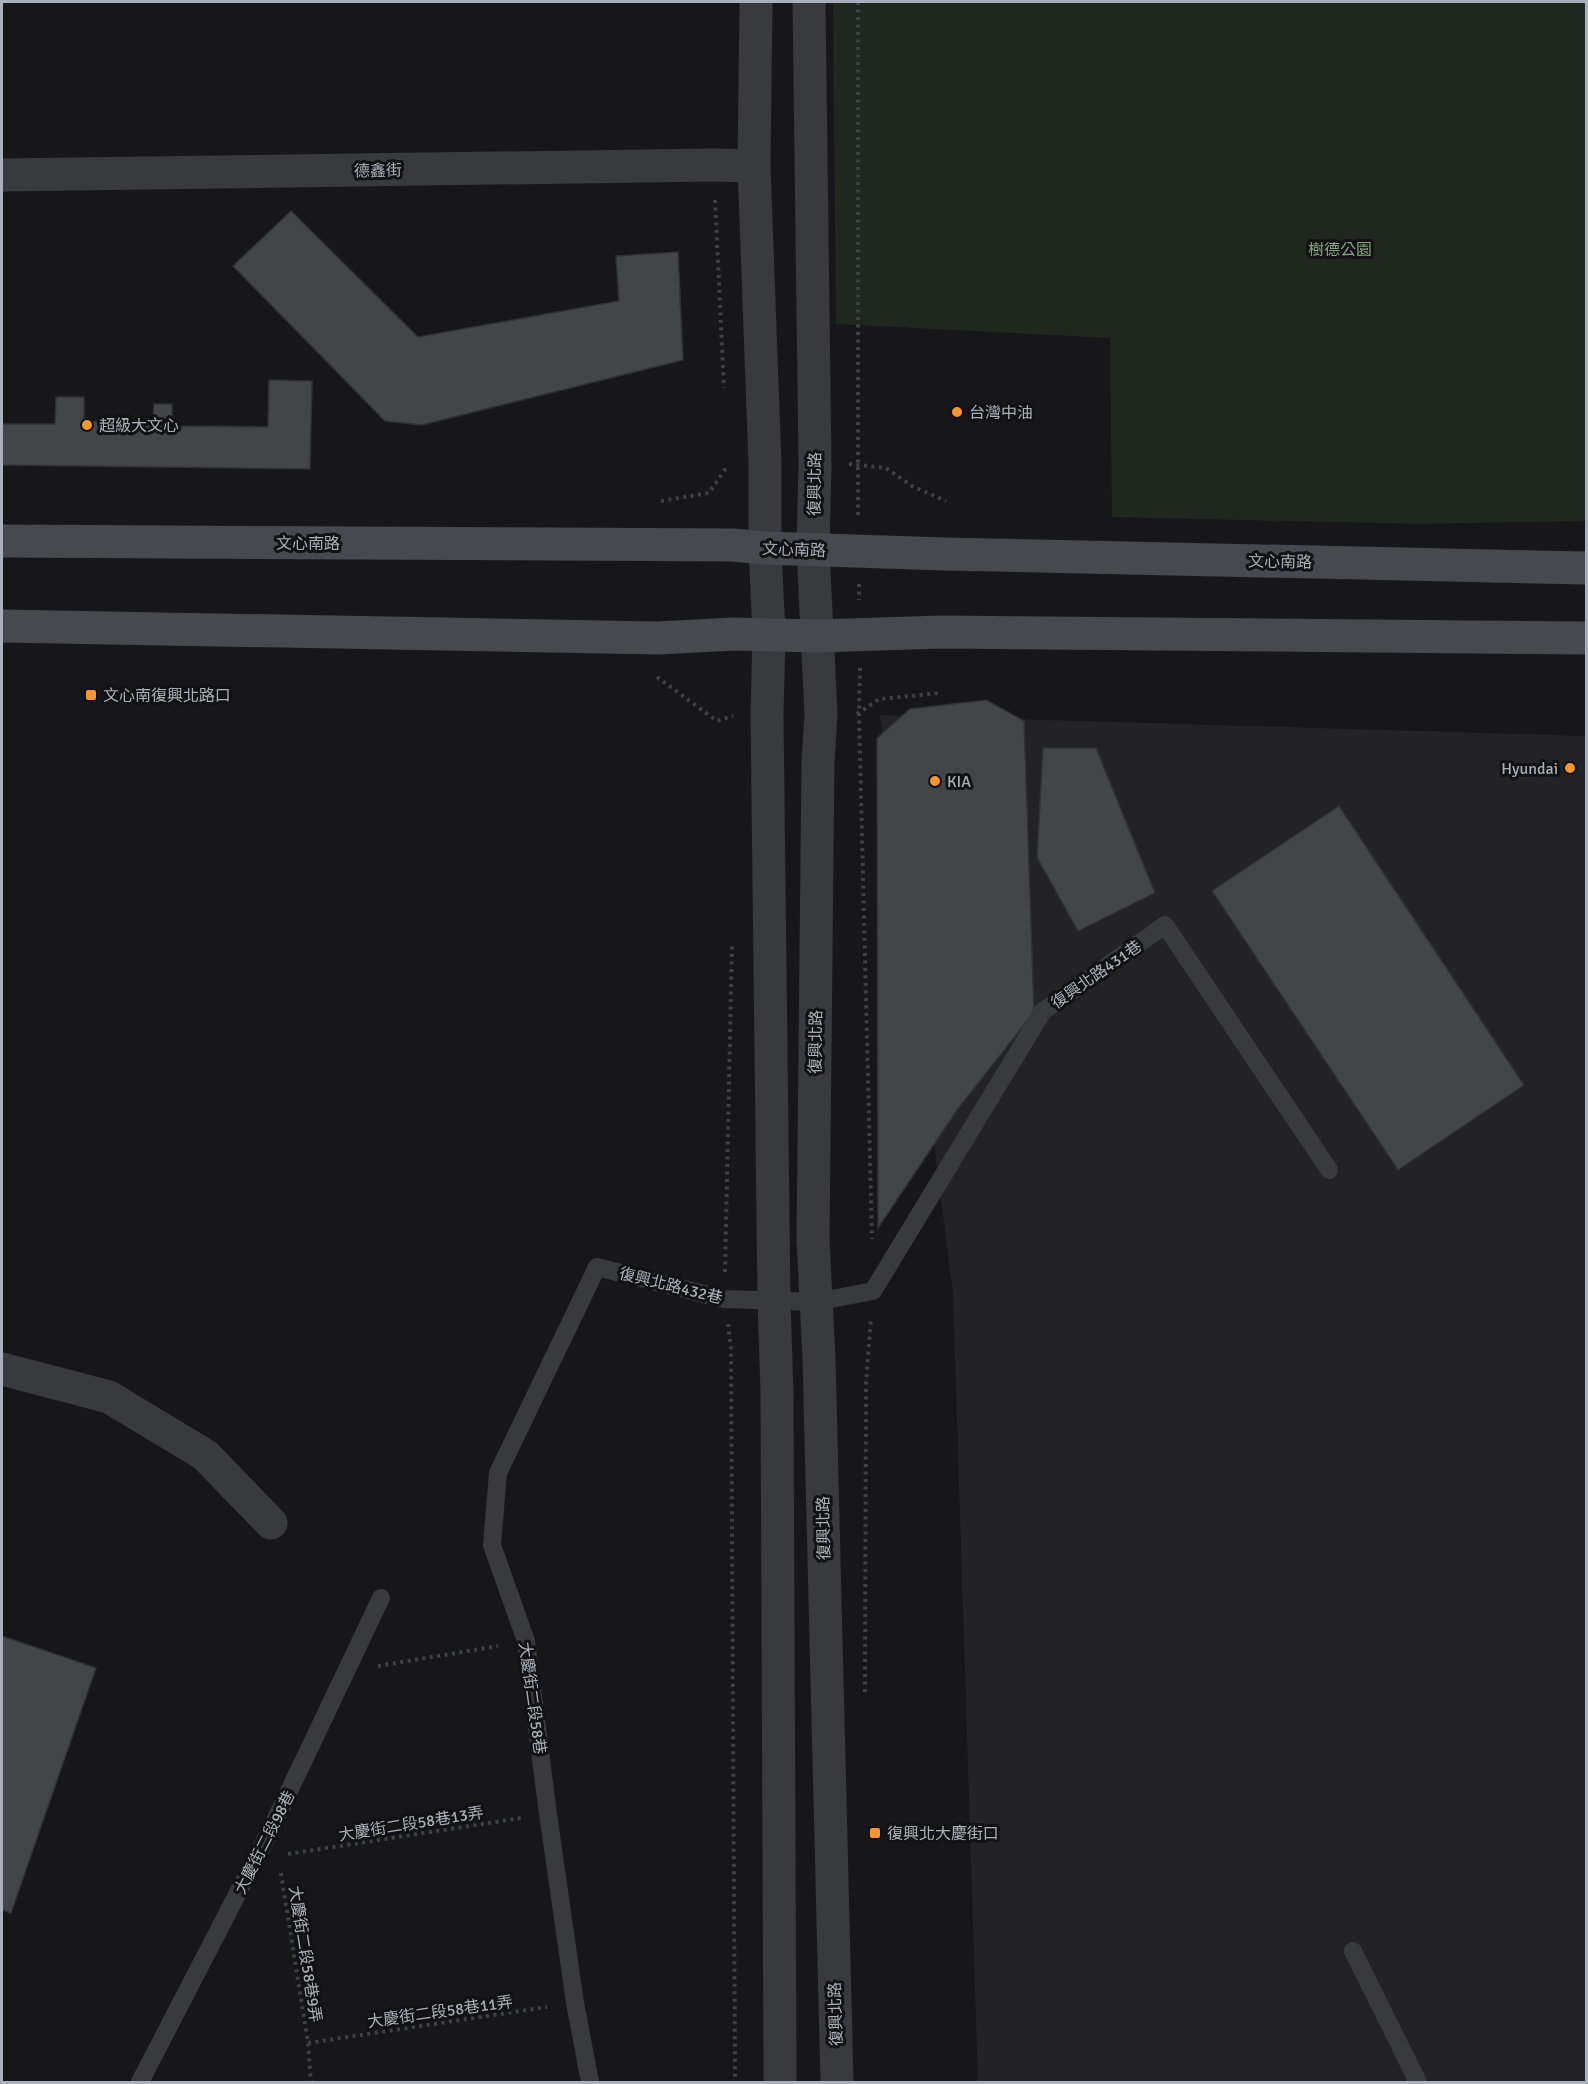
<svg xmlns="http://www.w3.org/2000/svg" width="1588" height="2084" font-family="Signika,'Noto Sans TC',sans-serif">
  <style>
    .built { fill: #232326 }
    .green { fill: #1f271f }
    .building { fill: #434649; stroke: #313235; stroke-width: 1.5 }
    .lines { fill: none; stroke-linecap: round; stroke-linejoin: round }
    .path { stroke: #3e4145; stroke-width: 4; stroke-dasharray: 3 4.5; stroke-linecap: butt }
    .service { stroke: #383a3e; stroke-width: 18 }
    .minor { stroke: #383a3e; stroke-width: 33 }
    .tertiary { stroke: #383a3e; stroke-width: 33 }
    .secondary { stroke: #46494e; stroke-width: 33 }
    .poi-dot { fill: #f69732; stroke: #121214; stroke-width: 2 }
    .labels { text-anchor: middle; stroke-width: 6; stroke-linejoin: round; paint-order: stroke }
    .street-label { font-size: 16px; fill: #a9b0b9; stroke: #121214 }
    .park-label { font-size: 16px; fill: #83a580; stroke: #121214 }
    .poi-label { font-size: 16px; fill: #a9b0b9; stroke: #121214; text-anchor: start }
  </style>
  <rect width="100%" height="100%" fill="#171719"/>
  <path class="built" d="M 880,715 L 1586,736 L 1586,2082 L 978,2082 L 953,1294 Z"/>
  <path class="green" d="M 833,2 L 1586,2 L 1586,521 L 1420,524 L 1112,517 L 1110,338 L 836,324 Z"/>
  <g class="building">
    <path d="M 291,211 L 418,337 L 619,301 L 616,256 L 678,252 L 683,360 L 422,425 L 385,421 L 233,266 Z"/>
    <path d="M 269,380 L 312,381 L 310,469 L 2,465 L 2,424 L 55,424 L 56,397 L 84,397 L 84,421 L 153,422 L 154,404 L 172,404 L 172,426 L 268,427 Z"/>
    <path d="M 986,700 L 1024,721 L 1034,1012 L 957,1110 L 878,1228 L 877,738 L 910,709 Z"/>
    <path d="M 1043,748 L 1096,748 L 1155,893 L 1078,931 L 1037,857 Z"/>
    <path d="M 1339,806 L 1524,1085 L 1398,1170 L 1212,891 Z"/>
    <path d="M 2,1636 L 96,1668 L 11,1913 L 2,1910 Z"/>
  </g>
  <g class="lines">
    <g class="path">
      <path d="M 858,2 L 858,516"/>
      <path d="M 715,200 L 724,388"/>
      <path d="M 849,464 L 886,468 L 912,486 L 946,501"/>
      <path d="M 661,501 L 709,493 L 728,465"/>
      <path d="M 859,584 L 859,600"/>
      <path d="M 860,668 L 859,714 L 872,1239"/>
      <path d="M 657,677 L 717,721 L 733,716"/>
      <path d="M 857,714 L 879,699 L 941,693"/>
      <path d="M 725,1272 L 732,944"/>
      <path d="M 728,1324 L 731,1348 L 735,2082"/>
      <path d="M 378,1666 L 498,1646"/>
      <path d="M 865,1692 L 866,1384 L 871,1318"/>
      <path d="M 288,1854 L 521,1818"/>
      <path d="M 281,1873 L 308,2043 L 311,2082"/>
      <path d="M 308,2043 L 547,2007"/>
    </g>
    <g class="service">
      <path d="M 1353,1951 L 1418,2082"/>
      <path d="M 140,2082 L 270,1831 L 381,1598"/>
      <path d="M 590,2082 L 575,2003 L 548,1814 L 526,1641 L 492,1545 L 498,1473 L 597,1267 L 724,1299 L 816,1302 L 873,1291 L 1043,1011 L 1165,925 L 1329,1170"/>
    </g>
    <g class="minor">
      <path d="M 2,175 L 713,165 L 754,166"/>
      <path d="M 2,1369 L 109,1397 L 205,1455 L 271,1523"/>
    </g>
    <g class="tertiary">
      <path d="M 756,2 L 754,166 L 765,464 L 765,548 L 769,635 L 767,715 L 774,1301 L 777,1392 L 780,2082"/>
      <path d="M 809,2 L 815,464 L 813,550 L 821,714 L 818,762 L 813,1240 L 819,1357 L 837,2082"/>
    </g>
    <g class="secondary">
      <path d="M 2,541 L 733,545 L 765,548 L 944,554 L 1586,568"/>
      <path d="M 2,626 L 658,638 L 734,634 L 818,636 L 942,632 L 1586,638"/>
    </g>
  </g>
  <g class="poi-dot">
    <circle cx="957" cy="412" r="6"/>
    <circle cx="87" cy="425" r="6"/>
    <rect x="85" y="689" width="12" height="12" rx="3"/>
    <circle cx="1570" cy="768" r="6"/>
    <circle cx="935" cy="781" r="6"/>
    <rect x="869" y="1827" width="12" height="12" rx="3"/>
  </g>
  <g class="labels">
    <g class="street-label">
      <text transform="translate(378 170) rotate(-1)" y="6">德鑫街</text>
      <text transform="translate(814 484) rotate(-89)" y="6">復興北路</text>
      <text x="308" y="549">文心南路</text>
      <text transform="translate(794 549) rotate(2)" y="6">文心南路</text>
      <text transform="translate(1280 561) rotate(1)" y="6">文心南路</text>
      <text transform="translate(1096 974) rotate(-35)" y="6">復興北路431巷</text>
      <text transform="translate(815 1042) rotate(-89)" y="6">復興北路</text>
      <text transform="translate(671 1285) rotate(14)" y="6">復興北路432巷</text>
      <text transform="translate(823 1528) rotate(-91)" y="6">復興北路</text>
      <text transform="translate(533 1698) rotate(82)" y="6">大慶街二段58巷</text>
      <text transform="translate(411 1823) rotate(-9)" y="6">大慶街二段58巷13弄</text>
      <text transform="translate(264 1842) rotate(-63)" y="6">大慶街二段98巷</text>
      <text transform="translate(306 1954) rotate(81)" y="6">大慶街二段58巷9弄</text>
      <text transform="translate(440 2011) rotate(-8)" y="6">大慶街二段58巷11弄</text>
      <text transform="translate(835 2014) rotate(-92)" y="6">復興北路</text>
    </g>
    <g class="park-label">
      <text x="1340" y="255">樹德公園</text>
    </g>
    <g class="poi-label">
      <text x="969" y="418">台灣中油</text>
      <text x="99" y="431">超級大文心</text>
      <text x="103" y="701">文心南復興北路口</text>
      <text x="1558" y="774" text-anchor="end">Hyundai</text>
      <text x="947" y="787">KIA</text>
      <text x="887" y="1839">復興北大慶街口</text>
    </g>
  </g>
  <rect width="1588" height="2084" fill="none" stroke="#a9b0b9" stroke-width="6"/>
</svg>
